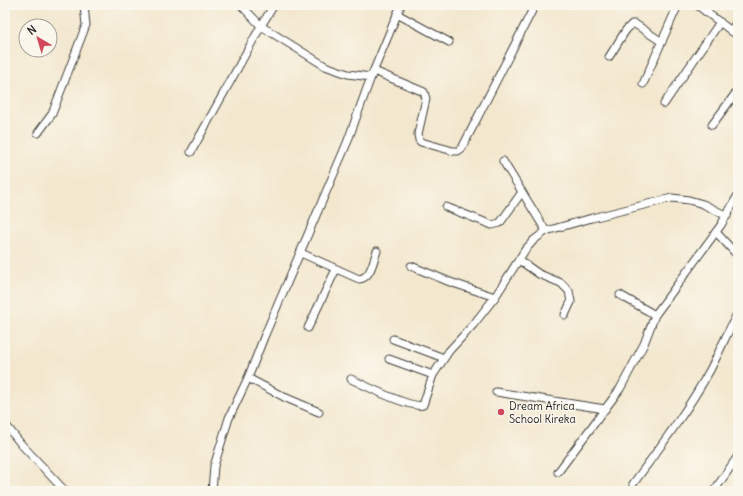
<svg xmlns="http://www.w3.org/2000/svg" width="743" height="496" font-family="Delius,sans-serif">
  <style>
    .lines { fill: none; stroke-linecap: round; stroke-linejoin: round }
    .minor-casing { stroke: #3c3a37; stroke-width: 9 }
    .minor { stroke: #fff; stroke-width: 7 }
    .poi-dot { fill: #d1495b; stroke: #fbf7ec; stroke-width: 1.5 }
    .labels { text-anchor: middle; stroke-width: 3; stroke-linejoin: round; paint-order: stroke }
    .poi-label { font-size: 11px; fill: #1c1c1c; stroke: #fbf7ec; text-anchor: start }
  </style>
  <rect width="100%" height="100%" fill="#fbf7ec"/>
  <filter id="ink" filterUnits="userSpaceOnUse"><feTurbulence type="fractalNoise" baseFrequency=".025" numOctaves="2"/><feDisplacementMap in="SourceGraphic" scale="8" xChannelSelector="R" yChannelSelector="G"/><feConvolveMatrix kernelMatrix="1 2 1 2 8 2 1 2 1" color-interpolation-filters="sRGB"/></filter>
  <filter id="wash" filterUnits="userSpaceOnUse"><feTurbulence type="fractalNoise" baseFrequency=".012" numOctaves="4" result="noise"/><feDisplacementMap in="SourceGraphic" scale="16" xChannelSelector="R" yChannelSelector="G"/><feGaussianBlur stdDeviation="0.9" result="paint"/><feColorMatrix in="noise" values="0 0 0 0 0 0 0 0 0 0 0 0 0 0 0 0 0 1.4 0 .05"/><feComposite in="paint" operator="in"/></filter>
  <g filter="url(#wash)">
    <rect width="100%" height="100%" fill="#f3e7ce"/>
  </g>
  <g filter="url(#ink)">
    <g class="lines">
      <defs>
        <g id="minor">
          <path d="M 241,5 L 261,26 L 325,66 L 348,74 L 371,77"/>
          <path d="M 697,5 L 738,36"/>
          <path d="M 706,12 L 711,5"/>
          <path d="M 397,14 L 449,42"/>
          <path d="M 731,31 L 738,20"/>
          <path d="M 609,57 L 626,30 L 632,24 L 635,24 L 662,42"/>
          <path d="M 374,71 L 424,92 L 426,99 L 418,134 L 419,140 L 421,142 L 453,151 L 458,151 L 462,148 L 535,5"/>
          <path d="M 643,84 L 678,5"/>
          <path d="M 664,104 L 720,22"/>
          <path d="M 712,125 L 738,90"/>
          <path d="M 38,133 L 52,114 L 86,25 L 84,5"/>
          <path d="M 191,152 L 261,26 L 274,5"/>
          <path d="M 503,161 L 546,231"/>
          <path d="M 446,207 L 492,225 L 500,223 L 522,192"/>
          <path d="M 716,232 L 738,256"/>
          <path d="M 301,253 L 359,279 C 371,278 373,261 377,251"/>
          <path d="M 519,260 L 539,274 L 561,283 L 569,291 L 571,302 L 565,315"/>
          <path d="M 411,266 L 450,282 L 495,297"/>
          <path d="M 620,295 L 655,315"/>
          <path d="M 308,328 L 336,269"/>
          <path d="M 393,339 L 444,358"/>
          <path d="M 389,359 L 433,375"/>
          <path d="M 248,378 L 284,397 L 319,412"/>
          <path d="M 351,379 C 364,385 411,409 423,405 L 433,375 L 449,351 L 473,325 L 495,297 L 525,250 L 534,240 L 546,231 L 592,218 L 672,198 L 689,200 L 703,204 L 727,216"/>
          <path d="M 496,392 L 605,409"/>
          <path d="M 5,424 L 21,444 L 65,491"/>
          <path d="M 558,472 L 620,389 L 644,344 L 655,315 L 721,225 L 738,195"/>
          <path d="M 633,484 C 660,447 688,410 710,370 C 720,351 728,331 738,312"/>
          <path d="M 212,491 L 214,466 L 229,418 L 248,378 L 264,337 L 347,143 L 371,77 L 401,5"/>
          <path d="M 714,491 L 738,456"/>
        </g>
      </defs>
      <use href="#minor" class="minor-casing"/>
      <use href="#minor" class="minor"/>
    </g>
  </g>
  <circle class="poi-dot" cx="501" cy="412" r="4"/>
  <g class="labels">
    <g class="poi-label">
      <text x="509" y="410">Dream Africa<tspan x="509" dy="13">School Kireka</tspan></text>
    </g>
  </g>
  <rect width="743" height="496" fill="none" stroke="#fbf7ec" stroke-width="20"/>
  <g transform="translate(38 38) rotate(322)"><circle r="19" fill="#fbf7ec" stroke="#a29f99"/>
  <path d="M0-3L7 15L0 10L-7 15Z" fill="#d1495b"/>
  <text y="-6" font-size="11" font-weight="bold" text-anchor="middle" fill="#1c1c1c">N</text>
  </g>
</svg>
